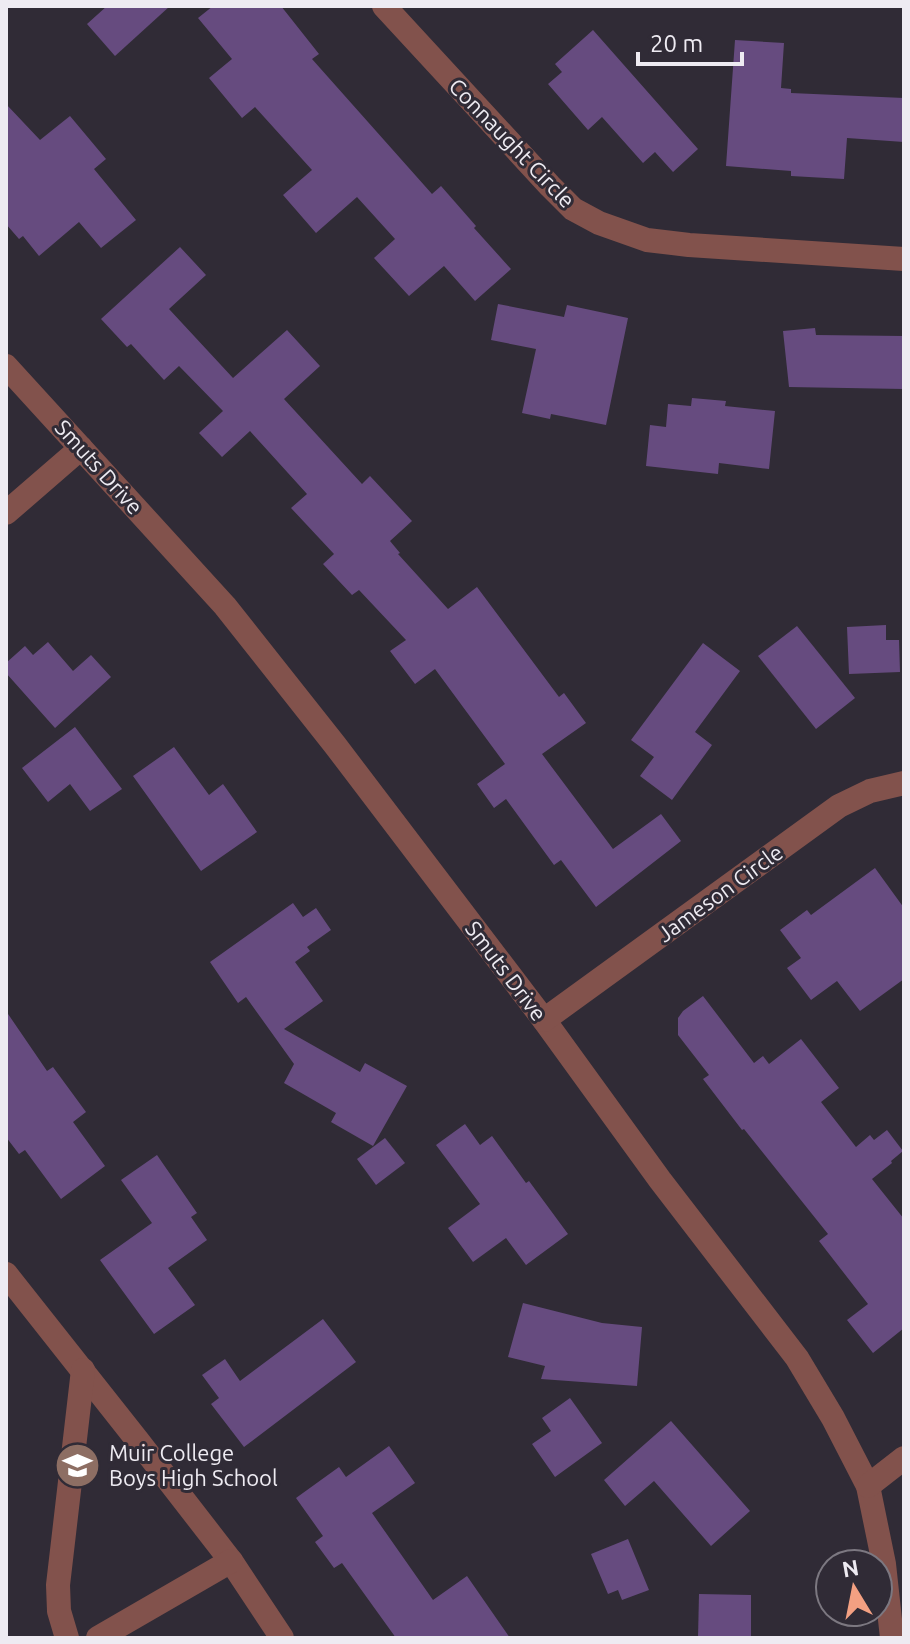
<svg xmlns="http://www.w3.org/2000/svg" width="910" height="1644" font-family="Ubuntu,sans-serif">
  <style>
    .building { fill: #664b7f }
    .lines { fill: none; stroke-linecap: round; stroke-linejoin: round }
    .street { stroke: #82524c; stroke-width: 24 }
    .labels { text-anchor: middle; stroke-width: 6; stroke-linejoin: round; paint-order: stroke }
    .street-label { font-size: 22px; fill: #eeebf2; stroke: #302b36 }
    .poi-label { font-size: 22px; fill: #eeebf2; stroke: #302b36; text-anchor: start }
  </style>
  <rect width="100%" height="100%" fill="#302b36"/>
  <g class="building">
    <path d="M 107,6 L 170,6 L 115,56 L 87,24 Z"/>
    <path d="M 213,6 L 281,6 L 319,54 L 312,59 L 432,194 L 441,186 L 476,226 L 474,228 L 511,269 L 475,301 L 444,266 L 409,296 L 374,258 L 395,239 L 357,197 L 316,233 L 283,195 L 312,170 L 255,107 L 242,118 L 209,78 L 232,59 L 198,18 Z"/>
    <path d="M 593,30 L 698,149 L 673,172 L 655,152 L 643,163 L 602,117 L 588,130 L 548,84 L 562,72 L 555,64 Z"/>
    <path d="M 735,40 L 784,43 L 781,88 L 791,89 L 791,93 L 904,98 L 904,142 L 847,138 L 844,179 L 791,176 L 791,171 L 726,166 Z"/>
    <path d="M 6,104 L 40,140 L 70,116 L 106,159 L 94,169 L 136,220 L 101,248 L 79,222 L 39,256 L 23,236 L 19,239 L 6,224 Z"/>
    <path d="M 180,247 L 206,275 L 169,309 L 233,378 L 287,330 L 320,366 L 284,399 L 362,484 L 370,476 L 412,521 L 390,541 L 400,553 L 398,554 L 448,609 L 477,587 L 559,697 L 564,693 L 586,723 L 542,754 L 613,849 L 661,814 L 681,841 L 596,907 L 561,860 L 554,865 L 506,799 L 494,808 L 477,784 L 505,764 L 435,669 L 415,684 L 390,651 L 406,640 L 359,590 L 352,595 L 323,564 L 334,554 L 291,508 L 307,494 L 250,431 L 222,457 L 199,433 L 223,411 L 179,366 L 164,380 L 131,344 L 127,347 L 101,319 Z"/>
    <path d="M 498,304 L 564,317 L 567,305 L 628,318 L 606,425 L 551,414 L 550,419 L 522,413 L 536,349 L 491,340 Z"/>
    <path d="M 815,328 L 816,335 L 904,336 L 904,389 L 789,387 L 783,331 Z"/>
    <path d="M 692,398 L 726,401 L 725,406 L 775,411 L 769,469 L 719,463 L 718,474 L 646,466 L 650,425 L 666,427 L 668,404 L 691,406 Z"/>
    <path d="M 886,625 L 886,640 L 899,640 L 900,672 L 849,674 L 847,627 Z"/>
    <path d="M 797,626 L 855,698 L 816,729 L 758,656 Z"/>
    <path d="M 48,642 L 73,671 L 91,655 L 111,677 L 55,728 L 6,673 L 6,663 L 25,646 L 33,655 Z"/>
    <path d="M 703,643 L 740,671 L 695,732 L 712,745 L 672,800 L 640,776 L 654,757 L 631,740 Z"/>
    <path d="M 75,727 L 122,789 L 90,811 L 70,784 L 48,802 L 22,768 Z"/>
    <path d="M 174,747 L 209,795 L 223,784 L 257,832 L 201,871 L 133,776 Z"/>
    <path d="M 875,868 L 904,908 L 904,979 L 860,1011 L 837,981 L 811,1000 L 787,968 L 801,958 L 780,930 L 807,910 L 811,915 Z"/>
    <path d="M 293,903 L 303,917 L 316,908 L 331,930 L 307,947 L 310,951 L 295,962 L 323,1001 L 284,1029 L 360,1072 L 365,1063 L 407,1086 L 373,1146 L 331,1122 L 336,1113 L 284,1083 L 294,1064 L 246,997 L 238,1003 L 210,962 Z"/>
    <path d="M 703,996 L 754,1063 L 763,1056 L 769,1064 L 801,1039 L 839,1088 L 821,1102 L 856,1147 L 870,1135 L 874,1140 L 887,1130 L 903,1151 L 891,1161 L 892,1163 L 872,1179 L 904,1219 L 904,1328 L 873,1353 L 847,1320 L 868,1304 L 819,1241 L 828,1234 L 744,1129 L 742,1130 L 703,1079 L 709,1075 L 678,1035 L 678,1018 L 683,1011 Z"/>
    <path d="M 6,1011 L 47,1071 L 53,1067 L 86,1112 L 73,1122 L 105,1166 L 61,1199 L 25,1150 L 19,1154 L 6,1137 Z"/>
    <path d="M 465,1124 L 480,1145 L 492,1136 L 526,1183 L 529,1181 L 568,1234 L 526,1265 L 506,1238 L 473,1262 L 448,1228 L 480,1204 L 436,1145 Z"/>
    <path d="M 385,1138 L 405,1163 L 376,1185 L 357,1159 Z"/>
    <path d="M 157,1155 L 197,1213 L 191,1217 L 207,1240 L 168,1268 L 195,1305 L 154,1334 L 100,1260 L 152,1223 L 121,1180 Z"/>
    <path d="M 523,1303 L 602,1323 L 642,1327 L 637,1386 L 541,1379 L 545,1366 L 508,1357 Z"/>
    <path d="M 323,1319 L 356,1362 L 244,1447 L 211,1404 L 219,1398 L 202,1375 L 225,1359 L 240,1381 Z"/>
    <path d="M 570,1398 L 602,1443 L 555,1477 L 532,1444 L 551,1431 L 542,1418 Z"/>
    <path d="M 671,1421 L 750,1511 L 711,1546 L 654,1481 L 625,1506 L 604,1480 Z"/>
    <path d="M 389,1446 L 415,1483 L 372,1513 L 433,1600 L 467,1576 L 510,1638 L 396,1638 L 342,1563 L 334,1568 L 315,1542 L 323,1536 L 296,1498 L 339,1467 L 346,1477 Z"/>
    <path d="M 628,1539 L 649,1590 L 622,1600 L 618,1590 L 608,1594 L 591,1554 Z"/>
    <path d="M 699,1594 L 751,1595 L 751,1638 L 698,1638 Z"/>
  </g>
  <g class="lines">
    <g class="street">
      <path d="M 384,6 L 550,186 L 573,209 L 599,223 L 647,240 L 689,245 L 904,259"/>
      <path d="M 6,366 L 225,606 L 335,745 L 544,1020 L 660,1180 L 797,1358 L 833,1418 L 868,1486 L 884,1564 L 892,1638"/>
      <path d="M 6,513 L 81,448"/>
      <path d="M 544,1020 L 839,806 L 870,791 L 904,783"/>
      <path d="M 6,1274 L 138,1441 L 231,1561 L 282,1638"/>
      <path d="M 868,1486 L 904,1458"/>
      <path d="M 67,1638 L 59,1611 L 58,1585 L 83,1370"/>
      <path d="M 98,1638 L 231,1561"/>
    </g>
  </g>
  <defs>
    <symbol id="school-disc" viewBox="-11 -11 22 22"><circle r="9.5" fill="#8d6e63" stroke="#302b36"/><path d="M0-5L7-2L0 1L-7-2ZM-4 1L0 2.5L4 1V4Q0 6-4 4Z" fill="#fff"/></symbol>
  </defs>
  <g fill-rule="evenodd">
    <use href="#school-disc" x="52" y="1440" width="51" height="51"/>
  </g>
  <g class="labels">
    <g class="street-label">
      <text transform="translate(512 143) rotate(46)" y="8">Connaught Circle</text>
      <text transform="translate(99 467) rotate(48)" y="8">Smuts Drive</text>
      <text transform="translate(720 893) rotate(-36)" y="8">Jameson Circle</text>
      <text transform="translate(506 971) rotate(53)" y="8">Smuts Drive</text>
    </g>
    <g class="poi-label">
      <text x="109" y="1461">Muir College<tspan x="109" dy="25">Boys High School</tspan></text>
    </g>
  </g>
  <rect width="910" height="1644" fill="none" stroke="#eeebf2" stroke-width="16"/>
  <g transform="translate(854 1588) rotate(350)"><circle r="38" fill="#302b36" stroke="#7c7881" stroke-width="2"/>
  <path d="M0-6L14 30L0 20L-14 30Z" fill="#f3a082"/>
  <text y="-12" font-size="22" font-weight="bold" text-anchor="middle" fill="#eeebf2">N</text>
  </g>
  <path d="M638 52v12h104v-12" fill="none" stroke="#eeebf2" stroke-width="4"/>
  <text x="650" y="52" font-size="24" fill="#eeebf2" stroke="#302b36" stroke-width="6" paint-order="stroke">20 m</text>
</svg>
